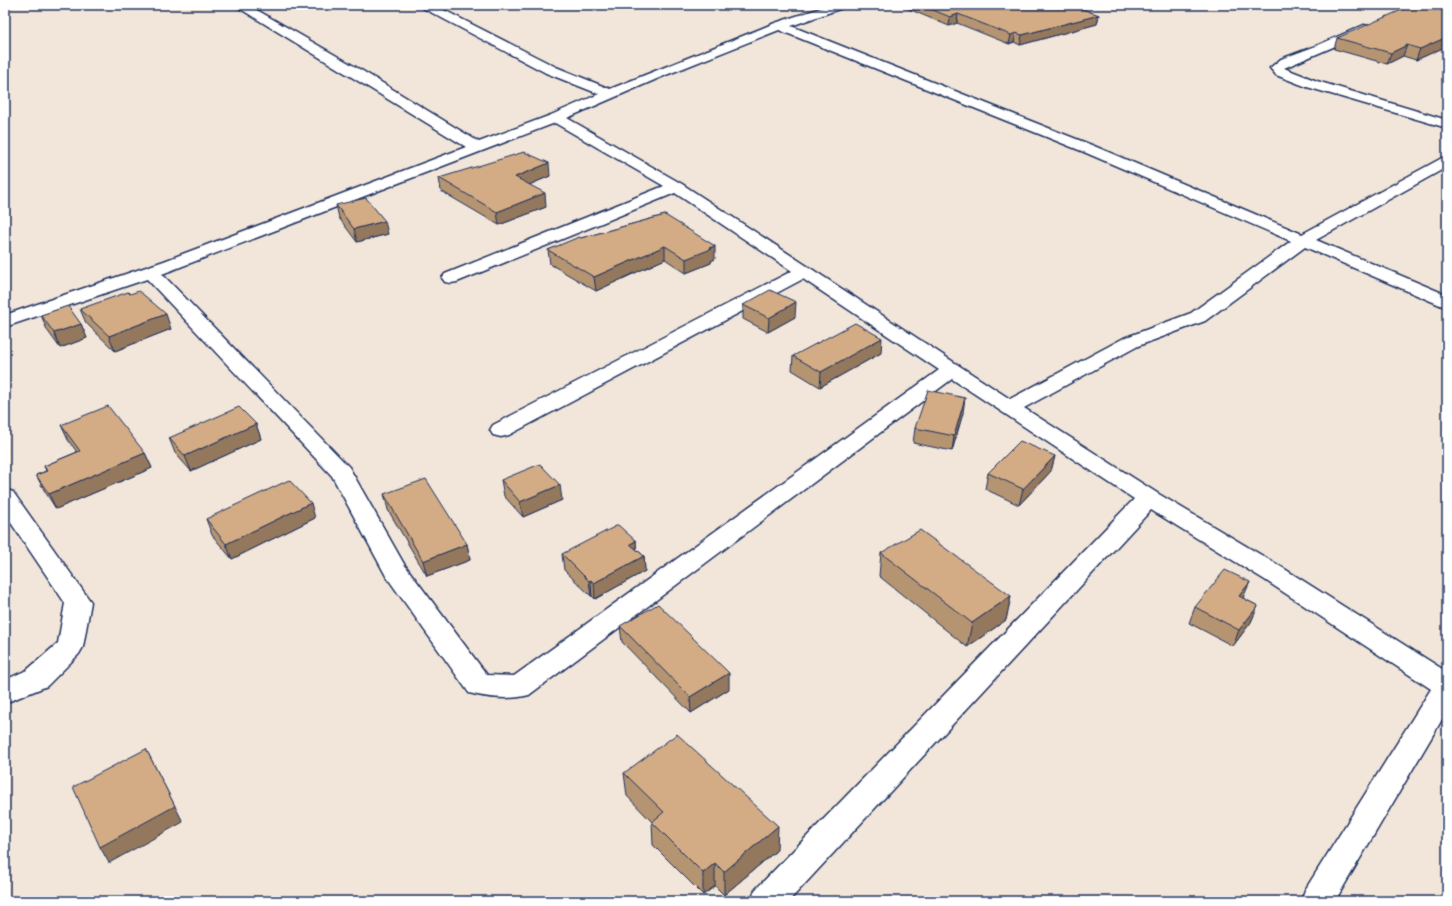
<svg xmlns="http://www.w3.org/2000/svg" width="1452" height="906" font-family="'Indie Flower',sans-serif">
  <style>
    .lines { fill: none; stroke-linecap: round; stroke-linejoin: round }
    .street-casing { stroke: #1b2f5e; stroke-width: 3 }
    .street { fill: #fff; fill-rule: evenodd }
    .wall { fill: #b59472; stroke: #1b2f5e }
    .shaded-wall { fill: #94785d; stroke: #1b2f5e }
    .building { fill: #d3ac85; stroke: #1b2f5e }
  </style>
  <rect width="100%" height="100%" fill="#f2e6da"/>
  <filter id="ink" filterUnits="userSpaceOnUse"><feTurbulence type="fractalNoise" baseFrequency=".025" numOctaves="2"/><feDisplacementMap in="SourceGraphic" scale="8" xChannelSelector="R" yChannelSelector="G"/><feConvolveMatrix kernelMatrix="1 2 1 2 8 2 1 2 1" color-interpolation-filters="sRGB"/></filter>
  <g filter="url(#ink)">
    <g class="lines">
      <defs>
        <g id="street">
          <path d="M 234,5 L 248,5 L 361,70 L 479,142 L 551,115 L 599,94 L 546,73 L 421,7 L 419,5 L 434,5 L 556,67 L 610,89 L 775,23 L 830,5 L 847,5 L 845,7 L 791,26 L 1094,146 L 1302,234 L 1442,158 L 1447,156 L 1447,167 L 1316,240 L 1447,295 L 1447,308 L 1305,247 L 1205,321 L 1138,346 L 1024,408 L 1157,493 L 1283,568 L 1447,672 L 1447,711 L 1335,901 L 1301,901 L 1305,890 L 1431,689 L 1265,580 L 1151,510 L 789,901 L 751,901 L 755,890 L 1134,499 L 952,379 L 529,695 C 511,700 487,698 469,693 L 386,576 L 332,476 L 147,279 L 5,327 L 5,315 L 164,261 L 466,147 ZM 779,30 L 1084,152 L 1291,241 L 1191,313 L 1124,338 L 1010,399 L 682,184 L 567,118 L 666,75 ZM 555,123 L 664,186 L 445,274 L 442,278 L 445,282 L 451,283 L 457,282 L 675,193 L 792,271 L 493,425 L 490,430 L 493,435 L 501,437 L 509,435 L 803,279 L 939,370 L 514,676 L 487,675 L 404,564 L 349,467 L 162,274 Z"/>
          <path d="M 1392,5 L 1411,5 L 1447,14 L 1447,21 L 1394,7 Z"/>
          <path d="M 1364,25 L 1368,26 L 1370,29 L 1368,32 L 1284,68 L 1317,81 L 1447,120 L 1447,128 L 1307,87 L 1276,75 L 1270,68 L 1281,59 L 1316,46 Z"/>
          <path d="M 5,489 L 13,492 L 91,602 L 83,647 L 79,654 L 47,686 L 5,703 L 5,680 L 27,670 L 58,643 L 65,603 L 5,514 Z"/>
        </g>
      </defs>
      <use href="#street" class="street-casing"/>
      <use href="#street" class="street"/>
    </g>
    <g class="wall">
      <path d="M 899,5 L 1071,5 L 1099,15 L 1097,24 L 1020,45 L 1014,42 L 1009,44 L 957,23 L 949,26 Z"/>
      <path d="M 1428,5 L 1447,5 L 1447,46 L 1416,60 L 1403,56 L 1387,64 L 1334,49 L 1337,38 L 1428,7 Z"/>
      <path d="M 550,176 L 529,185 L 546,207 L 499,225 L 441,191 L 439,178 Z"/>
      <path d="M 336,205 L 388,234 L 357,242 L 339,218 Z"/>
      <path d="M 665,215 L 715,259 L 711,261 L 711,263 L 686,273 L 665,259 L 596,291 L 550,264 L 548,250 L 581,238 Z"/>
      <path d="M 743,305 L 795,317 L 768,332 L 743,319 Z"/>
      <path d="M 80,309 L 171,329 L 115,351 L 86,323 Z"/>
      <path d="M 41,315 L 81,324 L 87,338 L 60,348 L 47,330 Z"/>
      <path d="M 881,353 L 820,387 L 792,370 L 793,356 Z"/>
      <path d="M 963,413 L 952,451 L 913,443 L 915,428 Z"/>
      <path d="M 256,424 L 261,439 L 191,471 L 175,453 L 169,438 Z"/>
      <path d="M 61,425 L 145,453 L 152,468 L 56,509 L 44,490 L 36,475 L 46,471 L 44,466 L 77,452 L 68,440 Z"/>
      <path d="M 1055,456 L 1051,471 L 1019,505 L 985,489 L 988,473 Z"/>
      <path d="M 501,480 L 562,500 L 523,517 L 504,496 Z"/>
      <path d="M 384,494 L 467,544 L 470,560 L 427,576 L 388,510 Z"/>
      <path d="M 315,518 L 232,559 L 212,535 L 206,519 Z"/>
      <path d="M 636,541 L 636,549 L 644,556 L 645,571 L 595,599 L 592,596 L 591,596 L 564,570 L 562,554 Z"/>
      <path d="M 881,553 L 1011,596 L 1006,620 L 967,647 L 879,576 Z"/>
      <path d="M 1243,598 L 1258,606 L 1251,622 L 1233,646 L 1189,623 L 1195,607 Z"/>
      <path d="M 620,626 L 729,689 L 691,713 L 622,642 Z"/>
      <path d="M 624,773 L 777,850 L 724,895 L 715,886 L 703,895 L 653,845 L 652,822 L 627,796 Z"/>
    </g>
    <g class="shaded-wall">
      <path d="M 958,14 L 957,23 L 949,26 L 950,17 Z"/>
      <path d="M 1099,15 L 1097,24 L 1020,45 L 1022,35 Z"/>
      <path d="M 1016,33 L 1014,42 L 1009,44 L 1011,35 Z"/>
      <path d="M 1447,37 L 1447,46 L 1416,60 L 1420,49 Z"/>
      <path d="M 1407,45 L 1403,56 L 1387,64 L 1391,53 Z"/>
      <path d="M 549,163 L 550,176 L 517,190 L 515,177 Z"/>
      <path d="M 545,193 L 546,207 L 499,225 L 497,212 Z"/>
      <path d="M 385,221 L 388,234 L 357,242 L 354,229 Z"/>
      <path d="M 665,246 L 665,259 L 596,291 L 594,277 Z"/>
      <path d="M 715,246 L 715,259 L 711,261 L 711,263 L 686,273 L 686,259 Z"/>
      <path d="M 796,302 L 795,317 L 768,332 L 769,318 Z"/>
      <path d="M 166,314 L 171,329 L 115,351 L 109,336 Z"/>
      <path d="M 81,324 L 87,338 L 60,348 L 54,333 Z"/>
      <path d="M 882,338 L 881,353 L 820,387 L 821,372 Z"/>
      <path d="M 965,398 L 963,413 L 952,451 L 954,436 Z"/>
      <path d="M 256,424 L 261,439 L 191,471 L 185,456 Z"/>
      <path d="M 145,453 L 152,468 L 56,509 L 49,494 Z"/>
      <path d="M 1055,456 L 1051,471 L 1019,505 L 1023,489 Z"/>
      <path d="M 560,485 L 562,500 L 523,517 L 520,502 Z"/>
      <path d="M 311,503 L 315,518 L 232,559 L 226,544 Z"/>
      <path d="M 636,541 L 637,556 L 630,544 Z"/>
      <path d="M 467,544 L 470,560 L 427,576 L 423,561 Z"/>
      <path d="M 644,556 L 645,571 L 595,599 L 594,583 Z"/>
      <path d="M 591,580 L 592,596 L 591,596 L 589,581 Z"/>
      <path d="M 1250,582 L 1243,598 L 1232,612 L 1239,596 Z"/>
      <path d="M 1011,596 L 1006,620 L 967,647 L 972,623 Z"/>
      <path d="M 1258,606 L 1251,622 L 1233,646 L 1239,630 Z"/>
      <path d="M 729,673 L 729,689 L 691,713 L 690,697 Z"/>
      <path d="M 146,749 L 183,822 L 109,863 L 100,847 Z"/>
      <path d="M 778,826 L 777,850 L 724,895 L 724,872 Z"/>
      <path d="M 715,863 L 715,886 L 703,895 L 703,873 Z"/>
    </g>
    <g class="building">
      <path d="M 921,5 L 1071,5 L 1099,15 L 1022,35 L 1016,33 L 1011,35 L 958,14 L 950,17 Z"/>
      <path d="M 1413,5 L 1421,5 L 1447,11 L 1447,37 L 1420,49 L 1407,45 L 1391,53 L 1337,38 Z"/>
      <path d="M 524,152 L 549,163 L 515,177 L 545,193 L 497,212 L 439,178 Z"/>
      <path d="M 366,198 L 385,221 L 354,229 L 336,205 Z"/>
      <path d="M 665,215 L 715,246 L 709,248 L 711,249 L 686,259 L 665,246 L 594,277 L 548,250 L 579,237 L 581,238 Z"/>
      <path d="M 770,290 L 796,302 L 769,318 L 743,305 Z"/>
      <path d="M 139,291 L 166,314 L 109,336 L 80,309 L 128,292 L 130,294 Z"/>
      <path d="M 68,306 L 81,324 L 54,333 L 41,315 Z"/>
      <path d="M 855,323 L 882,338 L 821,372 L 793,356 Z"/>
      <path d="M 928,390 L 965,398 L 954,436 L 915,428 Z"/>
      <path d="M 108,406 L 145,453 L 49,494 L 36,475 L 47,471 L 44,466 L 80,451 L 61,425 Z"/>
      <path d="M 239,407 L 256,424 L 185,456 L 169,438 Z"/>
      <path d="M 1020,441 L 1055,456 L 1023,489 L 988,473 Z"/>
      <path d="M 540,464 L 560,485 L 520,502 L 501,480 Z"/>
      <path d="M 426,479 L 467,544 L 423,561 L 384,494 Z"/>
      <path d="M 289,480 L 311,503 L 226,544 L 206,519 Z"/>
      <path d="M 618,525 L 636,541 L 630,544 L 644,556 L 594,583 L 591,580 L 589,581 L 562,554 Z"/>
      <path d="M 920,530 L 1011,596 L 972,623 L 881,553 Z"/>
      <path d="M 1225,570 L 1250,582 L 1239,596 L 1258,606 L 1239,630 L 1195,607 Z"/>
      <path d="M 658,604 L 729,673 L 690,697 L 620,626 Z"/>
      <path d="M 677,734 L 778,826 L 724,872 L 715,863 L 703,873 L 652,822 L 664,812 L 624,773 Z"/>
      <path d="M 146,749 L 175,806 L 100,847 L 73,787 Z"/>
    </g>
  </g>
  <rect width="1452" height="906" fill="none" stroke="#fff" stroke-width="20"/>
  <rect x="10" y="10" width="1432" height="886" fill="none" stroke="#1b2f5e" stroke-width="1.5" filter="url(#ink)"/>
</svg>
